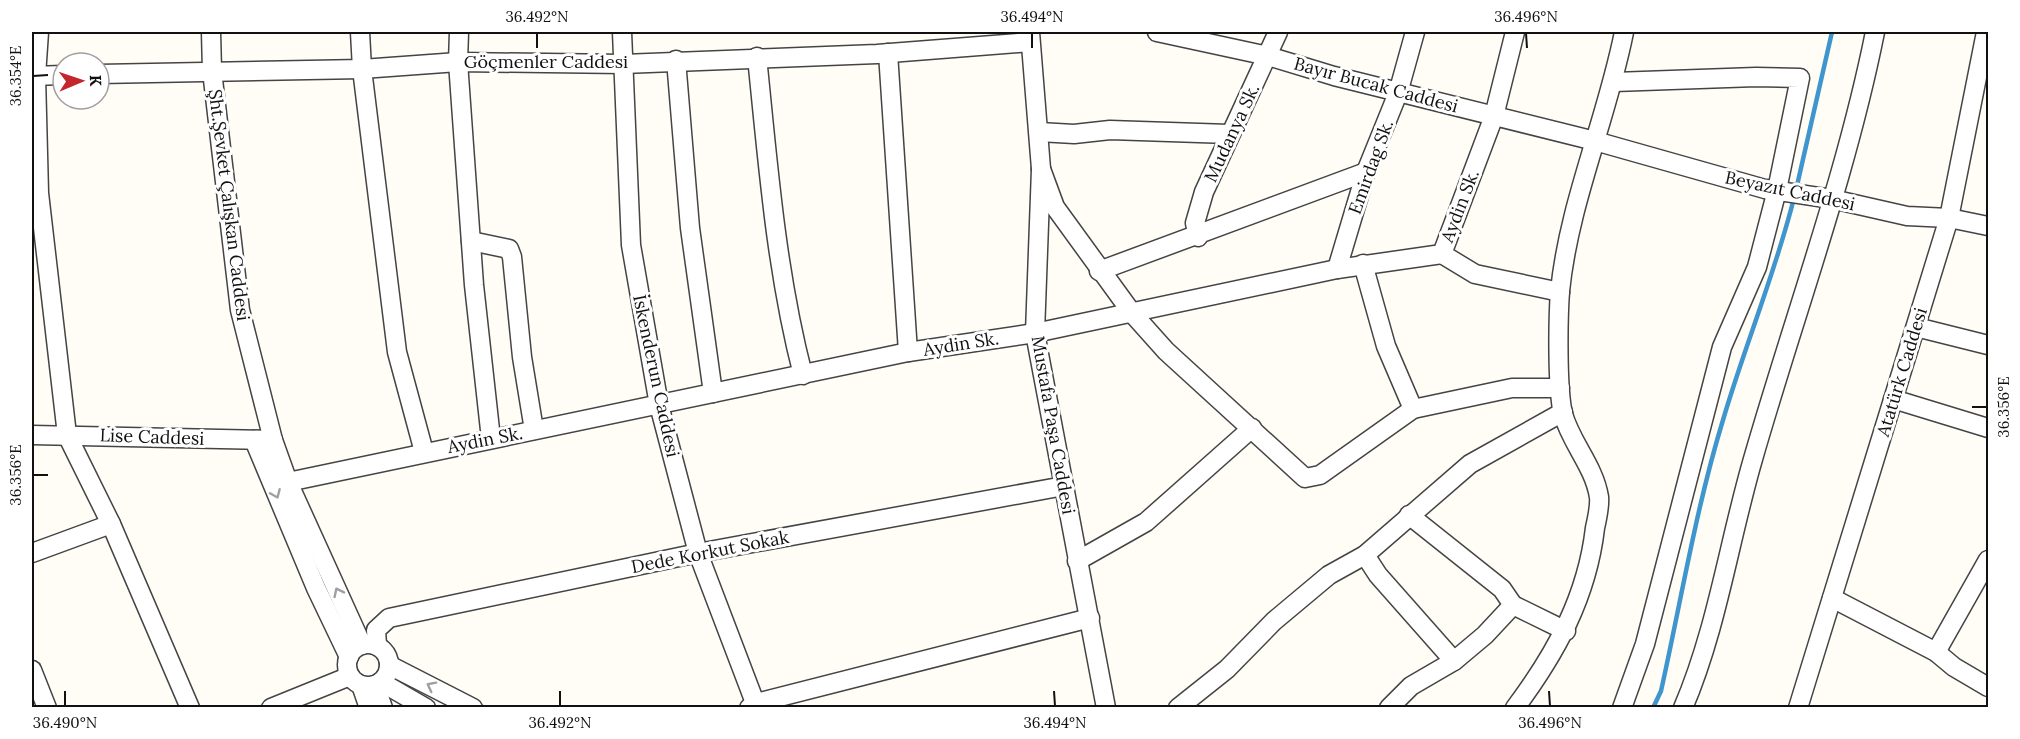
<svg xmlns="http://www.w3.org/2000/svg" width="2020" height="739" font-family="Lora,serif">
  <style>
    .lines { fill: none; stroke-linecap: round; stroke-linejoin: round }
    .stream { stroke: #3f96cf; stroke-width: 4.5 }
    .minor-casing { stroke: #444; stroke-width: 21 }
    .minor { stroke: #fff; stroke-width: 18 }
    .oneway { stroke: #a0a0a0 }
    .ticks { fill: none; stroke: #111; stroke-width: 2 }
    .labels { text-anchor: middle; stroke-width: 6; stroke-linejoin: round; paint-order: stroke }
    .street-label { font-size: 18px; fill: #111; stroke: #fff }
    .neatline { fill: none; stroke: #111; stroke-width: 2 }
    .ticks-label { font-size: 15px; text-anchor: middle; fill: #111 }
  </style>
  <rect width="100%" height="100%" fill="#fffdf5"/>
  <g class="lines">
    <g class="stream">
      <path d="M 1796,190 L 1832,32"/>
      <path d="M 1653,708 L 1661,691 C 1681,601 1696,508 1723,420 C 1745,345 1775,274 1794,198"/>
    </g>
    <defs>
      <g id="minor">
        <path d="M 39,32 L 36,76 L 39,193 L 67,435 L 111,524 L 190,708"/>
        <path d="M 211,32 L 212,71 L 240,310 L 273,440 L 288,482 L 362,645"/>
        <path d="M 360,32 L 362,69 L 397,352 L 424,452"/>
        <path d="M 459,32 L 458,62 L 474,285 L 491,439"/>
        <path d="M 622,32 L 631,245 L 659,405 L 698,553 L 757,708"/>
        <path d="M 1030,32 L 1041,169 L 1035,333 L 1106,708"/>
        <path d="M 1157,32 L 1268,56 L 1334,76 L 1595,141 L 1765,189 L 1832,199 L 1907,216 L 1949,218 L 1988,226"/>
        <path d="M 888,53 L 908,352"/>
        <path d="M 757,57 C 768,164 776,271 803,375"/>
        <path d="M 676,60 L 690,228 L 713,393"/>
        <path d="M 99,74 L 362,69 L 458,62 L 623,64 L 877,54 L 1030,42"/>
        <path d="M 32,76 L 63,75"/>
        <path d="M 1614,82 L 1756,77 L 1800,78 L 1777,190 L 1757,267 L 1722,347 L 1645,644 L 1622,708"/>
        <path d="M 1039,132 L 1074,134 L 1110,130 L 1229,134"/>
        <path d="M 1041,169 L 1055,207 L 1132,313 L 1166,351 L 1305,478 L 1320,475 L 1413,409 L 1512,388 L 1560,388"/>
        <path d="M 1198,237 L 1195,223 L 1204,192 L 1278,32"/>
        <path d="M 471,241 L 509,249 L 512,257 L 522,357 L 534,430"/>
        <path d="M 1442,254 L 1475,274 L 1560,292"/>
        <path d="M 1363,264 L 1386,346 L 1413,409"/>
        <path d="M 1337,269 L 1366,172 L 1398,93 L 1415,32"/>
        <path d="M 1099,271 L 1366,172"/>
        <path d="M 1916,327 L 1988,345"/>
        <path d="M 1893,399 L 1988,428"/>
        <path d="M 32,435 L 273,440"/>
        <path d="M 254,440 L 316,588 L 349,657"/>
        <path d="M 288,482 L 908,352 L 1035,333 L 1337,269 L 1442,254 L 1494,116 L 1515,32"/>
        <path d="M 1409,515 L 1502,589 L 1513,605 L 1566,631"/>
        <path d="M 32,553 L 111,524"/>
        <path d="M 1365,555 L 1378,575 L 1454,661"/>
        <path d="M 1077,561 L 1146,522 L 1252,428"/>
        <path d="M 1832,598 L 1936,652 L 1954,667 L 1988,687"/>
        <circle cx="368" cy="665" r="21"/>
        <path d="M 377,646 L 376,630 L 389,618 L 698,553 L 1064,486"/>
        <path d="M 1936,652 L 1988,560"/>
        <path d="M 389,665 L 473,708"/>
        <path d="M 32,670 L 47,708"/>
        <path d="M 381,682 L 426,708"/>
        <path d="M 361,685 L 369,708"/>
        <path d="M 375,685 L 383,708"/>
        <path d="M 271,708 L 350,676"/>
        <path d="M 749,708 L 756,703 L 1090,618"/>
        <path d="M 1178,708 L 1227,669 L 1274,621 L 1329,575 L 1365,555 L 1470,464 L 1563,412"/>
        <path d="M 1389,708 L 1411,686 L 1454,661 L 1485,635 L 1513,605"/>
        <path d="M 1515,708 C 1556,653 1587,597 1595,528 C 1597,519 1600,506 1599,497 C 1594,466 1571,443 1563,414 C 1557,388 1558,319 1560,291 C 1569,202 1607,119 1624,32"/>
        <path d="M 1683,708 C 1717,629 1729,541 1753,459 C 1794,316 1846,177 1875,32"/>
        <path d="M 1798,708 L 1949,218 L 1986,32"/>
      </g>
    </defs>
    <use href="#minor" class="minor-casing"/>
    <use href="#minor" class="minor"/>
  </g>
  <defs><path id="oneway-chevron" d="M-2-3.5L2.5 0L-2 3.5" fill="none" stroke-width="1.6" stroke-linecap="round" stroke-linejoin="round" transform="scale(1.5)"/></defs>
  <g class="oneway">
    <use href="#oneway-chevron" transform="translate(276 494) rotate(67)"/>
    <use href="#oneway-chevron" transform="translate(338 592) rotate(-116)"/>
    <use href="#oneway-chevron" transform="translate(431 686) rotate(-153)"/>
  </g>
  <path class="ticks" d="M 537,33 L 537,48M 1032,33 L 1032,48M 1526,33 L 1527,48M 33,76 L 48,75M 1972,407 L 1987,407M 33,475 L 48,475M 65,691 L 65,706M 560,691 L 560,706M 1054,691 L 1055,706M 1549,691 L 1550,706"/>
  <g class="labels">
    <g class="street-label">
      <text x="546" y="68">Göçmenler Caddesi</text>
      <text transform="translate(1376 85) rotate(15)" y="6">Bayır Bucak Caddesi</text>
      <text transform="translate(1232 133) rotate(-65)" y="6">Mudanya Sk.</text>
      <text transform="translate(1371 167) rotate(-70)" y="6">Emirdag Sk.</text>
      <text transform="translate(1790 191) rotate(12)" y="6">Beyazıt Caddesi</text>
      <text transform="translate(229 205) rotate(83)" y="6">Şht.Şevket Çalışkan Caddesi</text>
      <text transform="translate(1460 206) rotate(-69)" y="6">Aydin Sk.</text>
      <text transform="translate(961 344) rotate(-9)" y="6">Aydin Sk.</text>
      <text transform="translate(1902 372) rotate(-73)" y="6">Atatürk Caddesi</text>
      <text transform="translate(656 376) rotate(78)" y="6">İskenderun Caddesi</text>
      <text transform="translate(1053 425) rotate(80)" y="6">Mustafa Paşa Caddesi</text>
      <text transform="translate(152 437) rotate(2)" y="6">Lise Caddesi</text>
      <text transform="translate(485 440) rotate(-11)" y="6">Aydin Sk.</text>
      <text transform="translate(710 552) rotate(-11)" y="6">Dede Korkut Sokak</text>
    </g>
  </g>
  <rect width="2020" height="739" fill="none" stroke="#ffffff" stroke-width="66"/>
  <g transform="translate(81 81) rotate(88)"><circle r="28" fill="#ffffff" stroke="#a0a0a0" stroke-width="1.5"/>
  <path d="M0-4.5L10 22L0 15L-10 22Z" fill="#c4262e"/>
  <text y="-9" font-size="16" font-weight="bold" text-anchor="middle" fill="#111111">K</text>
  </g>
  <rect x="33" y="33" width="1954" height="673" class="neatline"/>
  <g class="ticks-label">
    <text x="537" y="22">36.492°N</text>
    <text x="1032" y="22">36.494°N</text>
    <text x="1526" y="22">36.496°N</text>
    <text transform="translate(16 76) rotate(-90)" y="5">36.354°E</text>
    <text transform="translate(2004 407) rotate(-90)" y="5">36.356°E</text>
    <text transform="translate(16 475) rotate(-90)" y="5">36.356°E</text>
    <text x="65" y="728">36.490°N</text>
    <text x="560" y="728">36.492°N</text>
    <text x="1055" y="728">36.494°N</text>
    <text x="1550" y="728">36.496°N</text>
  </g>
</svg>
